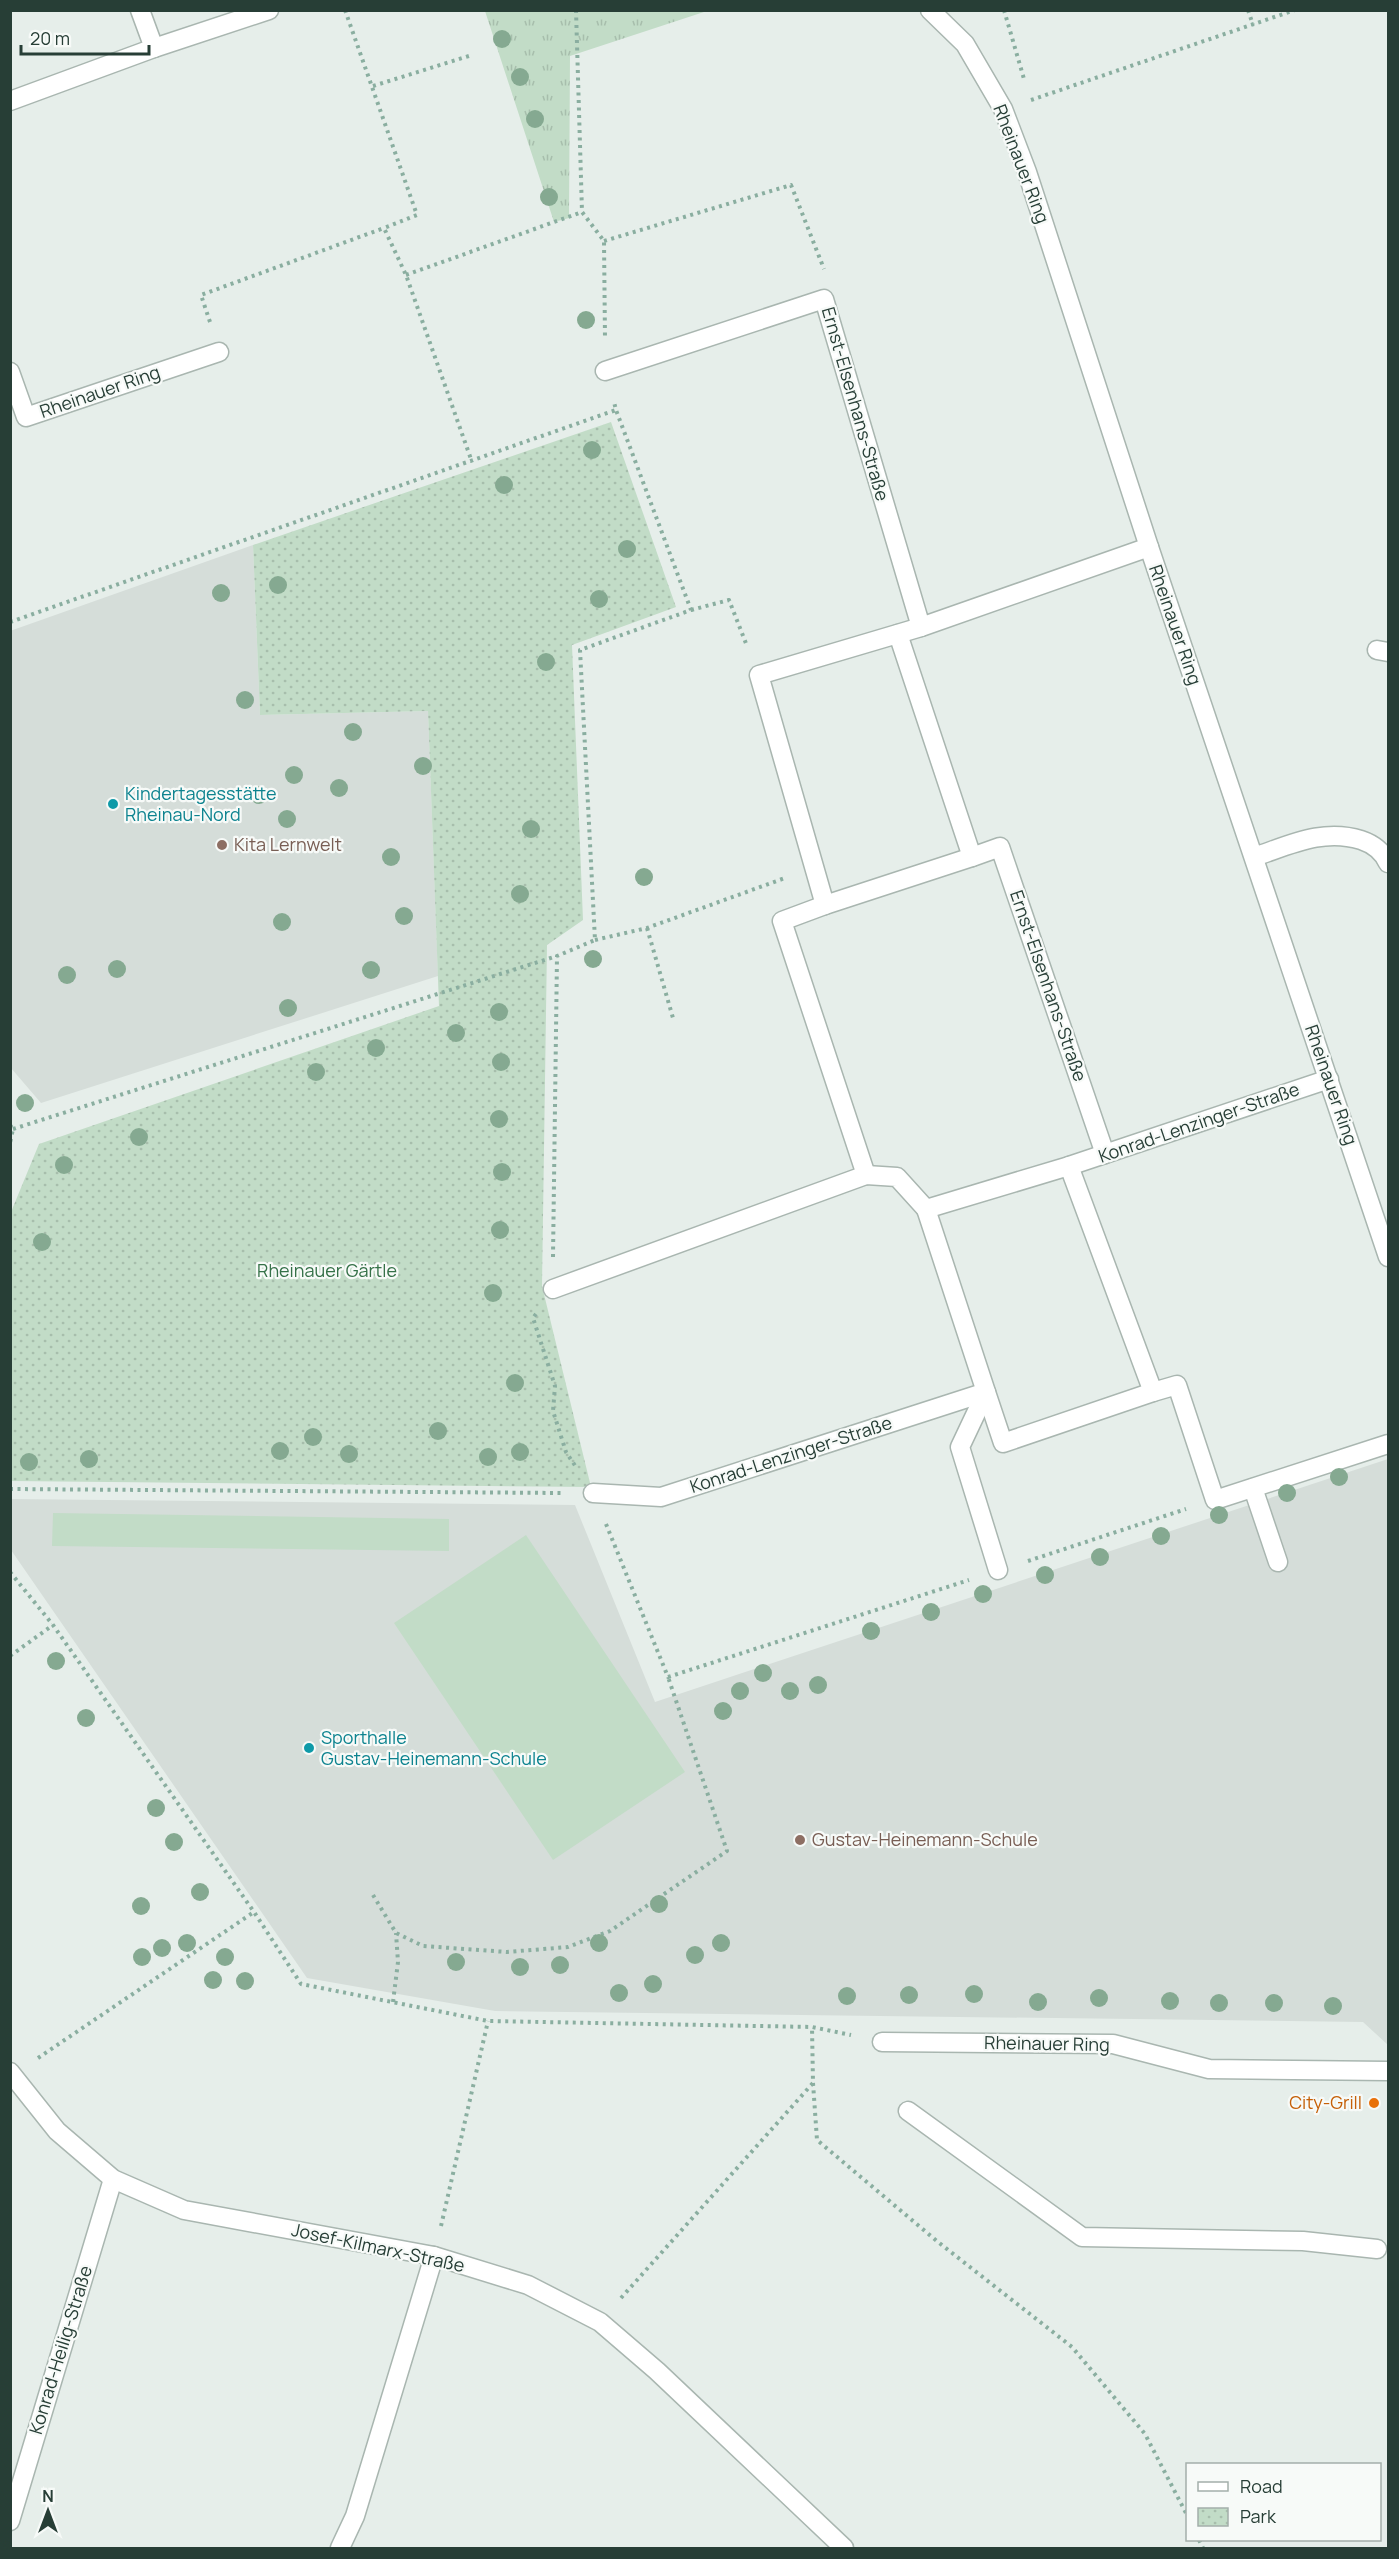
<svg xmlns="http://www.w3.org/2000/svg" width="1399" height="2559" font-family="Manrope,sans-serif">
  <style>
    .built { fill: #d5ddd9 }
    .grass { fill: url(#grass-tufts) }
    .park { fill: url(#park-dots) }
    .pitch { fill: #c2dcc7 }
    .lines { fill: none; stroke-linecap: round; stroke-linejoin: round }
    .minor-casing { stroke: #a9b6b0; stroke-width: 21 }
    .path { stroke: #8aaea0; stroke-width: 4; stroke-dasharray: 3 4.5; stroke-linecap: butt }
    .minor { stroke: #fff; stroke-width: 18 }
    .tree { fill: #85a991 }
    .culture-dot { fill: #0f9aa8; stroke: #f7faf8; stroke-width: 2 }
    .education-dot { fill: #8d6e63; stroke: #f7faf8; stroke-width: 2 }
    .food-dot { fill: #e8710a; stroke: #f7faf8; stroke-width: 2 }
    .labels { text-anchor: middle; stroke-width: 4.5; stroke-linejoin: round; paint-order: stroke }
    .street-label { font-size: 18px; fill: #273e36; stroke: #f7faf8 }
    .culture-label { font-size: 18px; fill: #0d838f; stroke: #f7faf8; text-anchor: start }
    .education-label { font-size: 18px; fill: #785e54; stroke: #f7faf8; text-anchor: start }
    .park-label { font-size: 18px; fill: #357148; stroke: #f7faf8 }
    .food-label { font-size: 18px; fill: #c56008; stroke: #f7faf8; text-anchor: end }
  </style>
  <defs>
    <pattern id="grass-tufts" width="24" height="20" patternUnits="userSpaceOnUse" patternTransform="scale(1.5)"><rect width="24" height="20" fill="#c2dcc7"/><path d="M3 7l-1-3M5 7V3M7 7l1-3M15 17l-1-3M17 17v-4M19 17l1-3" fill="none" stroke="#a7beac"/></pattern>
    <pattern id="park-dots" width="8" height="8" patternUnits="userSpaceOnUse" patternTransform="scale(1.5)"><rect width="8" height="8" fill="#c2dcc7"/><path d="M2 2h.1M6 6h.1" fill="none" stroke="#a7beac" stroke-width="1.8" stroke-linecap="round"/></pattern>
  </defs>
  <rect width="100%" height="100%" fill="#e6eeea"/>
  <g class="built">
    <path d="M 253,545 L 260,715 L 428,711 L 438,976 L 41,1103 L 11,1068 L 10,631 Z"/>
    <path d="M 1388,1459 L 1388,2045 L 1363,2022 L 495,2011 L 307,1978 L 11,1550 L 10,1499 L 575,1505 L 655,1702 Z"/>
  </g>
  <path class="grass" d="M 485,11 L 707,11 L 570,56 L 569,218 L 554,222 Z"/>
  <path class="park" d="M 611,422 L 676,607 L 572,645 L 583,920 L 547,945 L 542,1286 L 591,1487 L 11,1481 L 11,1212 L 39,1144 L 439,1006 L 428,711 L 260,715 L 253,545 Z"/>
  <g class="pitch">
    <path d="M 53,1513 L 449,1519 L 449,1551 L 52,1546 Z"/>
    <path d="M 526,1535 L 685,1772 L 553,1860 L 394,1623 Z"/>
  </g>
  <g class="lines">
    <defs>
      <g id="minor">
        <path d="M 140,10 L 154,48"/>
        <path d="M 930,10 L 965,44 L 1003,109 L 1027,172 L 1149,547 L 1388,1257"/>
        <path d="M 10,101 L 154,48 L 269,10"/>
        <path d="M 605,371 L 824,299 L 921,627"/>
        <path d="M 10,372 L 26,417 L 219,352"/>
        <path d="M 898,634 L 972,857 L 1000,847 L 1105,1154"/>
        <path d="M 1377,650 L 1388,652"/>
        <path d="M 1254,857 C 1290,845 1323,828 1361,840 C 1373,844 1383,852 1388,863"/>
        <path d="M 825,905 L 972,857"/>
        <path d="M 1069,1166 L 1153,1392 L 1177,1385 L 1215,1500 L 1388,1444"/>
        <path d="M 866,1175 L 782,921 L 825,905 L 759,675 L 921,627 L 1149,547"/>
        <path d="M 926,1209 L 986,1392 L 960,1447 L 998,1570"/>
        <path d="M 553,1289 L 866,1175 L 897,1177 L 926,1209 L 1069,1166 L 1329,1079"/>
        <path d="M 1253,1488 L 1278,1562"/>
        <path d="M 593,1493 L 661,1497 L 986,1392 L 1003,1443 L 1153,1392"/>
        <path d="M 882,2042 L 1113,2044 L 1209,2069 L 1388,2071"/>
        <path d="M 10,2072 L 57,2131 L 113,2179 L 184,2210 L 434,2256 L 528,2285 L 600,2322 L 657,2371 L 844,2548"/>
        <path d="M 908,2111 L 1082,2237 L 1303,2241 L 1377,2249"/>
        <path d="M 10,2521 L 113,2179"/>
        <path d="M 340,2548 L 355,2516 L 434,2256"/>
      </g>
    </defs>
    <use href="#minor" class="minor-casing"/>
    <g class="path">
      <path d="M 345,10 L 417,215 L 384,228 L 406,275 L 472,462"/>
      <path d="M 576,10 L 582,212 L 604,241 L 605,339"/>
      <path d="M 1004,10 L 1024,79"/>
      <path d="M 1248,10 L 1253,25"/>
      <path d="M 373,86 L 472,55"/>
      <path d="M 1031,100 L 1295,10"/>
      <path d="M 604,241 L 791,185 L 824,269"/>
      <path d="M 406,275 L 582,212"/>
      <path d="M 210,322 L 201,295 L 384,228"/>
      <path d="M 691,610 L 729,600 L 747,646"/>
      <path d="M 10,622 L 616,410 L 614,402"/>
      <path d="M 647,928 L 673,1018"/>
      <path d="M 595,940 L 647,928 L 785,878"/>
      <path d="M 10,1125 L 13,1129 L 10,1143"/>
      <path d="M 13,1129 L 557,956"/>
      <path d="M 553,1257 L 557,956 L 595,940 L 580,650 L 691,610 L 616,410"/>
      <path d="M 536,1314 L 533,1318 L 555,1386 L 553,1411 L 566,1452 L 576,1467"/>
      <path d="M 10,1489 L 562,1493"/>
      <path d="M 606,1524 L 668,1677 L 969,1580"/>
      <path d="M 1028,1561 L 1186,1509"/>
      <path d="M 10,1572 L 53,1625 L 254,1912 L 301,1984 L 488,2021 L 812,2027 L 851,2035"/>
      <path d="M 10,1656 L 53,1625"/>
      <path d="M 373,1895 L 396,1933 L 423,1946 L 507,1952 L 568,1947 L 610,1931 L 727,1851 L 668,1677"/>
      <path d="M 393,2002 L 398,1962 L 396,1933"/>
      <path d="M 38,2058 L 254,1912"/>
      <path d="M 813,2083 L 817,2140 L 938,2242 L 1072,2347 L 1145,2434 L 1188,2517"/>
      <path d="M 441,2226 L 488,2021"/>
      <path d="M 621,2298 L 813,2083 L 812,2027"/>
      <path d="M 1199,2540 L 1203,2548"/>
    </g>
    <use href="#minor" class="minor"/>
  </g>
  <g class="tree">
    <circle cx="502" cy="39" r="9"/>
    <circle cx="520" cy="77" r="9"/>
    <circle cx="535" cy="119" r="9"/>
    <circle cx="549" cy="197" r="9"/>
    <circle cx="586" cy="320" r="9"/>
    <circle cx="592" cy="450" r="9"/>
    <circle cx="504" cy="485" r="9"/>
    <circle cx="627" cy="549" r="9"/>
    <circle cx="278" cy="585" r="9"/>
    <circle cx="221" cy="593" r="9"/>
    <circle cx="599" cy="599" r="9"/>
    <circle cx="546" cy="662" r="9"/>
    <circle cx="245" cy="700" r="9"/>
    <circle cx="353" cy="732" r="9"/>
    <circle cx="423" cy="766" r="9"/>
    <circle cx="294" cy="775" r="9"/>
    <circle cx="339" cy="788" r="9"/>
    <circle cx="259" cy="795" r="9"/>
    <circle cx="287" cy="819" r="9"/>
    <circle cx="531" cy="829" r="9"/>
    <circle cx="391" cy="857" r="9"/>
    <circle cx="644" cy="877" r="9"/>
    <circle cx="520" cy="894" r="9"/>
    <circle cx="404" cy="916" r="9"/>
    <circle cx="282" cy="922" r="9"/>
    <circle cx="593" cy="959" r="9"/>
    <circle cx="117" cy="969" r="9"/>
    <circle cx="371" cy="970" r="9"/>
    <circle cx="67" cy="975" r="9"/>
    <circle cx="288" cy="1008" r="9"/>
    <circle cx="499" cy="1012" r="9"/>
    <circle cx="456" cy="1033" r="9"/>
    <circle cx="376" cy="1048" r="9"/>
    <circle cx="501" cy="1062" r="9"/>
    <circle cx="316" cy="1072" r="9"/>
    <circle cx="25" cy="1103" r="9"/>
    <circle cx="499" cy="1119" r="9"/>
    <circle cx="139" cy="1137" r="9"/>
    <circle cx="64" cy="1165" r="9"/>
    <circle cx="502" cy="1172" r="9"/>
    <circle cx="500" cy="1230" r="9"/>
    <circle cx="42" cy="1242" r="9"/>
    <circle cx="493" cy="1293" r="9"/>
    <circle cx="515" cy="1383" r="9"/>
    <circle cx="438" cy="1431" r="9"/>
    <circle cx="313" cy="1437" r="9"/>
    <circle cx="280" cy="1451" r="9"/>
    <circle cx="520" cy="1452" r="9"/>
    <circle cx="349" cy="1454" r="9"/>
    <circle cx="488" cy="1457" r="9"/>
    <circle cx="89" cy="1459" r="9"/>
    <circle cx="29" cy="1462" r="9"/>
    <circle cx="1339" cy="1477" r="9"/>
    <circle cx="1287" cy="1493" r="9"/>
    <circle cx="1219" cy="1515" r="9"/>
    <circle cx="1161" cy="1536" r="9"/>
    <circle cx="1100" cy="1557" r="9"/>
    <circle cx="1045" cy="1575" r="9"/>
    <circle cx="983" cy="1594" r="9"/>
    <circle cx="931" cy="1612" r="9"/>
    <circle cx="871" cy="1631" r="9"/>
    <circle cx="56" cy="1661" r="9"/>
    <circle cx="763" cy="1673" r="9"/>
    <circle cx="818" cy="1685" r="9"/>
    <circle cx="740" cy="1691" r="9"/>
    <circle cx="790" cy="1691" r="9"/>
    <circle cx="723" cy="1711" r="9"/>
    <circle cx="86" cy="1718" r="9"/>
    <circle cx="156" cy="1808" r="9"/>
    <circle cx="174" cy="1842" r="9"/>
    <circle cx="200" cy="1892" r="9"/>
    <circle cx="659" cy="1904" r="9"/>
    <circle cx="141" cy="1906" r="9"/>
    <circle cx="187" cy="1943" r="9"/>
    <circle cx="599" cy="1943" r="9"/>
    <circle cx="721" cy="1943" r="9"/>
    <circle cx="162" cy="1948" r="9"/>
    <circle cx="695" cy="1955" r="9"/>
    <circle cx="142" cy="1957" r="9"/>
    <circle cx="225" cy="1957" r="9"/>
    <circle cx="456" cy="1962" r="9"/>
    <circle cx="560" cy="1965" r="9"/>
    <circle cx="520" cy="1967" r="9"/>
    <circle cx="213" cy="1980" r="9"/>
    <circle cx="245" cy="1981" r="9"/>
    <circle cx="653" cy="1984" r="9"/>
    <circle cx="619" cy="1993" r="9"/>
    <circle cx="974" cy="1994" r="9"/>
    <circle cx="909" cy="1995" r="9"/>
    <circle cx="847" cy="1996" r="9"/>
    <circle cx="1099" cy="1998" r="9"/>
    <circle cx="1170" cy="2001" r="9"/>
    <circle cx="1038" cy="2002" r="9"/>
    <circle cx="1219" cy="2003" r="9"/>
    <circle cx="1274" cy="2003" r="9"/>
    <circle cx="1333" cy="2006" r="9"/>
  </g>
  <g class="culture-dot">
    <circle cx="113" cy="804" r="6"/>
    <circle cx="309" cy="1748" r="6"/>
  </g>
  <g class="education-dot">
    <circle cx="222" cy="845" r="6"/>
    <circle cx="800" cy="1840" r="6"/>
  </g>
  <circle class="food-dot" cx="1374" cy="2103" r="6"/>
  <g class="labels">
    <g class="street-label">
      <text transform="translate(1021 164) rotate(69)" y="6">Rheinauer Ring</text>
      <text transform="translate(100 392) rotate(-19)" y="6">Rheinauer Ring</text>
      <text transform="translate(855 404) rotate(74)" y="6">Ernst-Elsenhans-Straße</text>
      <text transform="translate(1175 625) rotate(71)" y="6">Rheinauer Ring</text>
      <text transform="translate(1048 986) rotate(71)" y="6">Ernst-Elsenhans-Straße</text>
      <text transform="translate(1331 1085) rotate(71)" y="6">Rheinauer Ring</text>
      <text transform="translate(1199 1123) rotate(-19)" y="6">Konrad-Lenzinger-Straße</text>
      <text transform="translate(791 1455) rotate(-18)" y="6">Konrad-Lenzinger-Straße</text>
      <text transform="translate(1047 2044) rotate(1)" y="6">Rheinauer Ring</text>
      <text transform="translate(378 2248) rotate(12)" y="6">Josef-Kilmarx-Straße</text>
      <text transform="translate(61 2350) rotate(-73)" y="6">Konrad-Heilig-Straße</text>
    </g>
    <g class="culture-label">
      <text x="125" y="800">Kindertagesstätte<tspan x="125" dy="21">Rheinau-Nord</tspan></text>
      <text x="321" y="1744">Sporthalle<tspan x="321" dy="21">Gustav-Heinemann-Schule</tspan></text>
    </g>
    <g class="education-label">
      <text x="234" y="851">Kita Lernwelt</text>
      <text x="812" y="1846">Gustav-Heinemann-Schule</text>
    </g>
    <g class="park-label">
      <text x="327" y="1277">Rheinauer Gärtle</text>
    </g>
    <g class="food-label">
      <text x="1362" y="2109">City-Grill</text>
    </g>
  </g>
  <rect width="1399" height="2559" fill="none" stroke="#273e36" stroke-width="24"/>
  <rect x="1186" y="2463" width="195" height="78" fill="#f7faf8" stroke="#a4afaa" stroke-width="1.5"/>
  <rect x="1198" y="2482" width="30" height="9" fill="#ffffff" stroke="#a4afaa" stroke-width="1.5"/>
  <text x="1240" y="2493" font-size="18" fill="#273e36">Road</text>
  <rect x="1198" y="2508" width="30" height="18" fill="url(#park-dots)" stroke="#a4afaa" stroke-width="1.5"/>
  <text x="1240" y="2523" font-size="18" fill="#273e36">Park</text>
  <g transform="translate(48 2511)" stroke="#f7faf8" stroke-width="4.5" paint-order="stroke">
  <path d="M0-4.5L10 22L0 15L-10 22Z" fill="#273e36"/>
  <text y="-9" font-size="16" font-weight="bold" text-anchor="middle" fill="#273e36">N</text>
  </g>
  <path d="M21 45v9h128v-9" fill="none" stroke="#273e36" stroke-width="3"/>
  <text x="30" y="45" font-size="18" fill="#273e36" stroke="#f7faf8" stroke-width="4.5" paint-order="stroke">20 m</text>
</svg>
